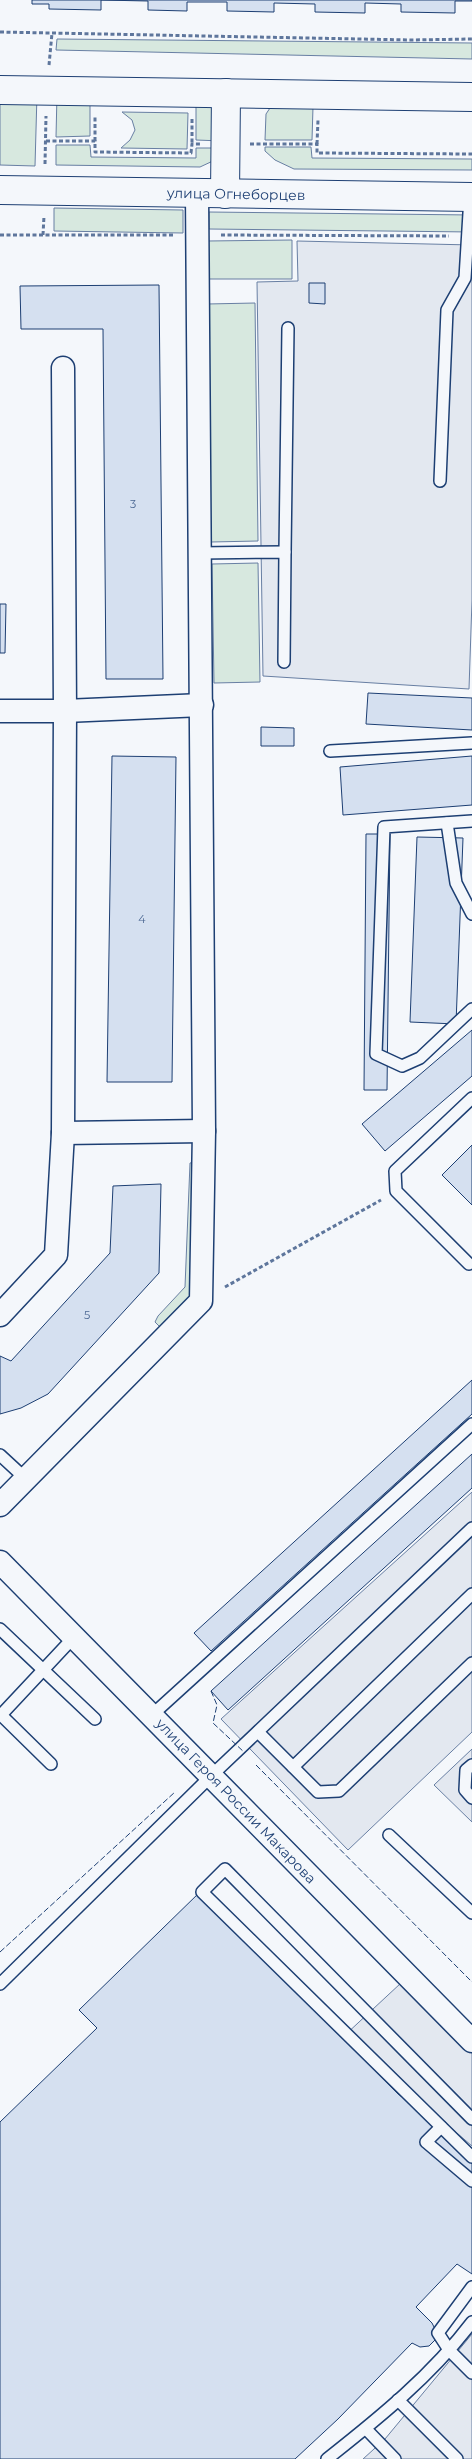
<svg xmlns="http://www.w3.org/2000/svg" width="472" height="2459" font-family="Montserrat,sans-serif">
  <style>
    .green { fill: #d7e8df; stroke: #687fa3 }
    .parking { fill: #e3e8f0; stroke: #687fa3 }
    .building { fill: #d5e0f0; stroke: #1d3f73 }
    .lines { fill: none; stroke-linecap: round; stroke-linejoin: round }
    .lane-casing { stroke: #1d3f73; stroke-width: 14 }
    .street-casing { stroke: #1d3f73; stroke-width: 25 }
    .secondary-casing { stroke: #1d3f73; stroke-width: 30 }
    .path { stroke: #5e769c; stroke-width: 3; stroke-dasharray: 4 2.5; stroke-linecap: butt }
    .lane { stroke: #f4f7fb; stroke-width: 11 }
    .street { stroke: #f4f7fb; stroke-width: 22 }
    .secondary { stroke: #f4f7fb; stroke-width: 28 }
    .fence { stroke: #1d3f73; stroke-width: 1; stroke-dasharray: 6 2.5; stroke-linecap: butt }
    .labels { text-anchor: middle; stroke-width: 4; stroke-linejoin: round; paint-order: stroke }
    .number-label { font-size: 11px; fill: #4b6792 }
    .street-label { font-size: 14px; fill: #1d3f73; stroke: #f4f7fb }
  </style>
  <rect width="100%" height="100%" fill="#f4f7fb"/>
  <g class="green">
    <path d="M 57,39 L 472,43 L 472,59 L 56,50 Z"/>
    <path d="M 0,93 L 37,94 L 35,166 L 0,165 Z"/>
    <path d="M 57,94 L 213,97 L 222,141 L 196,140 L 196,105 L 90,105 L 90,136 L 56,137 Z"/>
    <path d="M 272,105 L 313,107 L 312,140 L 265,140 L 266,114 Z"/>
    <path d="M 122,112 L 188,113 L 187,149 L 121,148 L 130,140 L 135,130 L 132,120 Z"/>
    <path d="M 56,145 L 90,145 L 91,157 L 196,158 L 196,148 L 221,148 L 215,160 L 200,167 L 56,165 Z"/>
    <path d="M 265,147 L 311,147 L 312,158 L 472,159 L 472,170 L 294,169 L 275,160 L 265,151 Z"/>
    <path d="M 54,208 L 183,210 L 183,233 L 54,231 Z"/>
    <path d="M 209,212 L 472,215 L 472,232 L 209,229 Z"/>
    <path d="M 292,240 L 292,279 L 207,279 L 207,241 Z"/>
    <path d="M 255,303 L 258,541 L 211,542 L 207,304 Z"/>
    <path d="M 258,563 L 260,682 L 214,683 L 212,564 Z"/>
    <path d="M 195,1162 L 193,1294 L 160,1327 L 155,1322 L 158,1316 L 185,1287 L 190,1163 Z"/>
  </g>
  <g class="parking">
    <path d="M 297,241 L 472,245 L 472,600 L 469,689 L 263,676 L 257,282 L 298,281 Z"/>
    <path d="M 472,1492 L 472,1732 L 348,1850 L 221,1719 Z"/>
    <path d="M 472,1749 L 472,1822 L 434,1785 Z"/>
    <path d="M 401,1983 L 472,2053 L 472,2146 L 344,2036 Z"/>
    <path d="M 472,2334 L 472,2459 L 363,2459 L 385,2439 Z"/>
  </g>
  <g class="building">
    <path d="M 32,0 L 472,0 L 472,1 L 455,1 L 455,13 L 401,12 L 401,4 L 365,3 L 365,13 L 315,12 L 315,4 L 274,3 L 274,12 L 227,11 L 227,2 L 187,2 L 187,11 L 148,10 L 148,1 L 101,0 L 101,10 L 49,9 L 49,4 L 32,4 Z"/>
    <path d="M 309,283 L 325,283 L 325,304 L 309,303 Z"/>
    <path d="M 159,285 L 163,679 L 106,679 L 103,329 L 21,329 L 20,286 Z"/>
    <path d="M 0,604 L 6,604 L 5,653 L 0,653 Z"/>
    <path d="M 368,693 L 472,698 L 472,730 L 366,724 Z"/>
    <path d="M 261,727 L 294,728 L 294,746 L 261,746 Z"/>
    <path d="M 112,756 L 176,757 L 172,1082 L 107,1082 Z"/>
    <path d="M 472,756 L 472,805 L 343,815 L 340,767 Z"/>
    <path d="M 366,834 L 390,834 L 387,1090 L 364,1090 Z"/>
    <path d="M 417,837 L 463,838 L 456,1024 L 410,1022 Z"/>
    <path d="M 472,1030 L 472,1076 L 385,1151 L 362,1124 Z"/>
    <path d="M 472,1145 L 472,1205 L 442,1175 Z"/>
    <path d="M 161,1184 L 159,1273 L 48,1394 L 21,1408 L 0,1414 L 0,1356 L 11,1361 L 110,1253 L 113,1186 Z"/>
    <path d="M 472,1380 L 472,1414 L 211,1651 L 194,1633 Z"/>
    <path d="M 472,1454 L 472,1488 L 228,1710 L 211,1691 Z"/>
    <path d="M 201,1891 L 398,2094 L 472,2148 L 472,2274 L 457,2264 L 416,2307 L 432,2323 L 436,2331 L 435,2340 L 429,2346 L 420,2347 L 412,2343 L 338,2419 L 295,2459 L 0,2459 L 0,2122 L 97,2028 L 79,2010 Z"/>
  </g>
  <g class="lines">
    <defs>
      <g id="lane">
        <path d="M 440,481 L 447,310 L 465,278 L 470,197"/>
        <path d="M 285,552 L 288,328"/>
        <path d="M 200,553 L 285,552 L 284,662"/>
        <path d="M 330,751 L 472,743"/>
        <path d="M 472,821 L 384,827 L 376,1054 L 402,1066 L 420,1058 L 472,1009"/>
        <path d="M 447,823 L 456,883 L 472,914"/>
        <path d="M 469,1264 L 396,1191 L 395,1171 L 472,1098"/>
        <path d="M 0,1455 L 26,1479"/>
        <path d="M 0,1629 L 95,1719"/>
        <path d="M 0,1714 L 51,1764"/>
        <path d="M 1,1715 L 74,1637"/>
        <path d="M 152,1715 L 472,1424"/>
        <path d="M 258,1732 L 318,1792 L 339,1791 L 472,1663"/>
        <path d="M 472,1765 L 466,1770 L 465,1790 L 472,1798"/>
        <path d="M 293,1767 L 472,1594"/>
        <path d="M 389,1835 L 472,1913"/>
        <path d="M 0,1984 L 211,1776 L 472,1528"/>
        <path d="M 472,2119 L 225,1869 L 202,1892 L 472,2157"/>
        <path d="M 441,2127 L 426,2142 L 472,2181"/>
        <path d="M 472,2287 L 438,2333 L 449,2350 L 472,2373"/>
        <path d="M 398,2400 L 457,2459"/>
        <path d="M 366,2429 L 395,2459"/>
        <path d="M 327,2459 C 379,2418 432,2375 472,2322"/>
      </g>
      <g id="street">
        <path d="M 0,711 L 65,711 L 202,705"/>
        <path d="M 63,1133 L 204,1131"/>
        <path d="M 0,1315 L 56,1255 L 63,1133 L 65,711 L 63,368"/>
        <path d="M 0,1505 L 201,1301 L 204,1131 L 197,193"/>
        <path d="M 0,1562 L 472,2041"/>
      </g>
      <g id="secondary">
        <path d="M 0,90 L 472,97"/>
        <path d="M 0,190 L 472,197"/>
        <path d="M 225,194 L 226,93"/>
      </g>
    </defs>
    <use href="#lane" class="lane-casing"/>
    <use href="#street" class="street-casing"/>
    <use href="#secondary" class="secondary-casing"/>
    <g class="path">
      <path d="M 0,32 L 410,40 L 472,39"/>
      <path d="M 49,65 L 52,33"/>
      <path d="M 192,119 L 192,144"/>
      <path d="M 46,141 L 95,141 L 95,152 L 191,153 L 192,144 L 201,144"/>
      <path d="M 95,141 L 95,117"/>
      <path d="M 250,144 L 317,144 L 317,153 L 472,154"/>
      <path d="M 317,144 L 318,120"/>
      <path d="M 45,164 L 46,116"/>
      <path d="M 0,235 L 174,235"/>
      <path d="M 43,235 L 44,216"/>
      <path d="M 221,235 L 449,236"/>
      <path d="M 225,1287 L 381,1200"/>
    </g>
    <use href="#lane" class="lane"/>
    <use href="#street" class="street"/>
    <use href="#secondary" class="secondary"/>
    <g class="fence">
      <path d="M 211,1691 L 217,1705 L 213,1723 L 245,1753"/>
      <path d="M 256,1765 L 472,1982"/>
      <path d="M 0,1952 L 175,1792"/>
    </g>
  </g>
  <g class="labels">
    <g class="number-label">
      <text x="133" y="508">3</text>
      <text x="142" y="923">4</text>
      <text x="87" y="1319">5</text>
    </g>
    <g class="street-label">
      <text transform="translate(236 194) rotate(1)" y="5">улица Огнеборцев</text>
      <text transform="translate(236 1801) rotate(46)" y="5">улица Героя России Макарова</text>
    </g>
  </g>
</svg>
